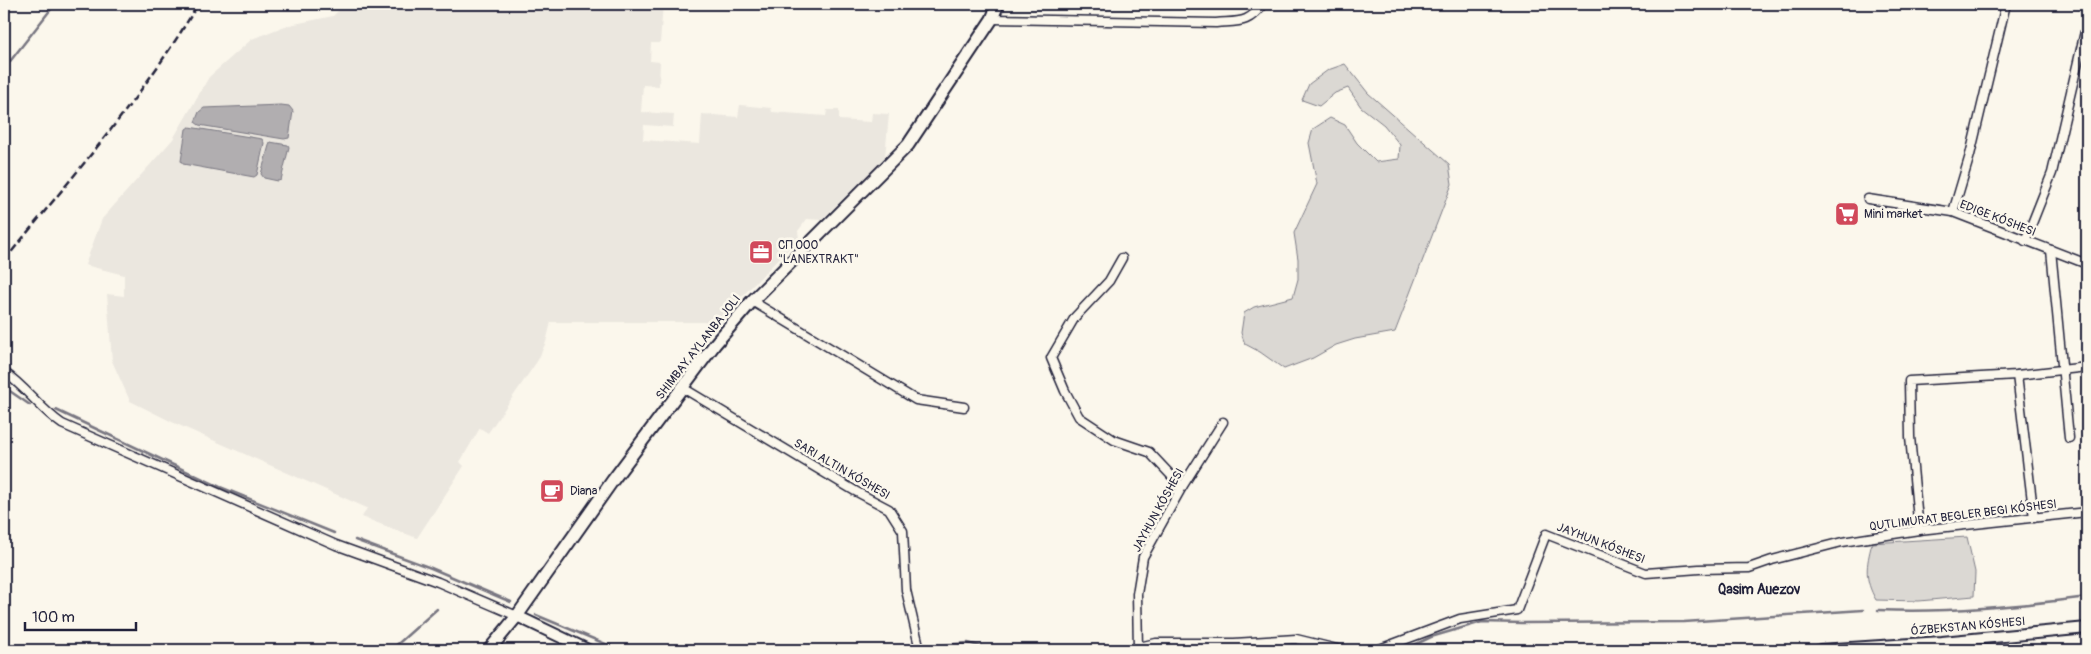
<svg xmlns="http://www.w3.org/2000/svg" width="2091" height="654" font-family="Pangolin,sans-serif">
  <style>
    .built { fill: #ebe7df }
    .green { fill: #dbd8d3; stroke: #7e7d87 }
    .water { fill: #b1aeb0; stroke: #787681 }
    .lines { fill: none; stroke-linecap: round; stroke-linejoin: round }
    .stream { stroke: #787681; stroke-width: 2.5 }
    .minor-casing { stroke: #22223b; stroke-width: 11 }
    .tertiary-casing { stroke: #22223b; stroke-width: 14 }
    .secondary-casing { stroke: #22223b; stroke-width: 15 }
    .minor { stroke: #fbf7ec; stroke-width: 8 }
    .tertiary { stroke: #fbf7ec; stroke-width: 10 }
    .secondary { stroke: #fbf7ec; stroke-width: 11 }
    .rail { stroke: #22223b; stroke-width: 2.5; stroke-dasharray: 8 4; stroke-linecap: butt }
    .labels { text-anchor: middle; stroke-width: 5; stroke-linejoin: round; paint-order: stroke }
    .poi-label { font-size: 12px; fill: #22223b; stroke: #fbf7ec; text-anchor: start }
    .street-label { font-size: 12px; fill: #22223b; stroke: #fbf7ec }
    .neighbourhood-label { font-size: 14px; font-weight: bold; fill: #22223b; stroke: #fbf7ec }
  </style>
  <rect width="100%" height="100%" fill="#fbf7ec"/>
  <filter id="ink" filterUnits="userSpaceOnUse"><feTurbulence type="fractalNoise" baseFrequency=".02" numOctaves="2"/><feDisplacementMap in="SourceGraphic" scale="10" xChannelSelector="R" yChannelSelector="G"/><feConvolveMatrix kernelMatrix="1 2 1 2 8 2 1 2 1" color-interpolation-filters="sRGB"/></filter>
  <g filter="url(#ink)">
    <path class="built" d="M 345,4 L 663,4 L 660,43 L 651,43 L 650,61 L 660,62 L 659,86 L 643,85 L 641,112 L 674,114 L 673,127 L 644,125 L 643,140 L 700,144 L 702,114 L 738,117 L 740,105 L 771,108 L 772,112 L 826,116 L 827,110 L 839,110 L 839,120 L 871,122 L 872,113 L 889,114 L 885,157 L 821,220 L 807,219 L 798,231 L 799,238 L 717,322 L 551,322 L 546,342 L 538,360 L 488,433 L 480,428 L 460,462 L 464,466 L 417,538 L 362,517 L 367,508 L 172,422 L 130,401 L 112,361 L 107,294 L 124,296 L 124,275 L 85,265 L 102,219 L 173,139 L 209,77 L 252,39 L 285,26 L 333,16 Z"/>
    <g class="green">
      <path d="M 1345,64 L 1368,93 L 1449,164 L 1452,184 L 1395,332 L 1355,339 L 1336,345 L 1313,358 L 1284,369 L 1260,352 L 1245,344 L 1241,333 L 1244,313 L 1254,307 L 1293,297 L 1298,279 L 1298,259 L 1294,233 L 1317,184 L 1309,143 L 1313,129 L 1330,118 L 1345,125 L 1357,143 L 1376,162 L 1399,159 L 1400,145 L 1384,125 L 1361,107 L 1348,88 L 1335,93 L 1319,106 L 1302,100 L 1309,84 L 1328,70 Z"/>
      <path d="M 1967,537 L 1975,572 L 1974,596 L 1919,601 L 1876,600 C 1864,579 1866,566 1872,543 Z"/>
    </g>
    <g class="water">
      <path d="M 281,105 L 289,106 L 293,111 L 289,138 L 284,139 L 199,125 L 195,122 L 199,112 L 204,108 Z"/>
      <path d="M 189,127 L 262,139 L 264,143 L 257,175 L 254,177 L 183,164 L 181,161 L 186,129 Z"/>
      <path d="M 270,142 L 288,145 L 289,147 L 281,180 L 278,181 L 264,178 L 261,174 Z"/>
    </g>
    <g class="lines">
      <g class="stream">
        <path d="M 4,69 L 55,4"/>
        <path d="M 4,387 L 30,405"/>
        <path d="M 56,410 L 220,487 L 334,533"/>
        <path d="M 355,540 L 431,568 L 511,602"/>
        <path d="M 1878,610 C 1949,613 2017,606 2087,597"/>
        <path d="M 536,615 L 620,650"/>
        <path d="M 933,646 L 968,643 L 994,650"/>
        <path d="M 391,650 L 437,609"/>
        <path d="M 1404,650 L 1431,637 L 1482,622 L 1522,623 L 1684,622 L 1863,610"/>
      </g>
      <defs>
        <g id="minor">
          <path d="M 992,19 L 1216,23 C 1240,21 1248,24 1263,4"/>
          <path d="M 1868,199 L 1953,212 L 2087,264"/>
          <path d="M 1953,212 L 1970,155 L 2006,4"/>
          <path d="M 2025,241 L 2052,173 L 2087,23"/>
          <path d="M 2051,250 L 2069,438"/>
          <path d="M 1122,258 L 1109,281 L 1075,317 L 1051,358 L 1065,391 L 1079,417 L 1114,440 L 1149,452 L 1182,487"/>
          <path d="M 752,301 L 916,400 L 964,407"/>
          <path d="M 4,372 C 26,387 40,409 62,424 L 336,545 L 438,582 L 517,616"/>
          <path d="M 2017,375 L 2034,518"/>
          <path d="M 683,388 L 855,491 L 889,509 L 903,531 L 906,590 L 920,650"/>
          <path d="M 1919,530 L 1910,437 L 1909,381 L 2017,375 L 2087,367"/>
          <path d="M 1139,647 L 1156,643 L 1234,643 L 1296,639 L 1341,650"/>
          <path d="M 1138,650 L 1137,594 L 1143,557 L 1182,487 L 1223,422"/>
          <path d="M 1377,650 L 1460,619 L 1517,610 L 1546,534 L 1646,573 L 1699,569 L 1749,568 L 1772,560 L 1842,542 L 1919,530 L 2087,512"/>
        </g>
        <g id="tertiary">
          <path d="M 517,616 L 588,650"/>
          <path d="M 1820,650 L 1942,642 L 2087,628"/>
        </g>
        <path id="secondary" d="M 489,650 L 517,616 L 613,480 L 715,344 L 752,301 L 908,145 L 992,19 L 998,4"/>
      </defs>
      <use href="#minor" class="minor-casing"/>
      <use href="#tertiary" class="tertiary-casing"/>
      <use href="#secondary" class="secondary-casing"/>
      <use href="#minor" class="minor"/>
      <use href="#tertiary" class="tertiary"/>
      <use href="#secondary" class="secondary"/>
      <path class="rail" d="M 4,261 C 71,178 144,96 198,4"/>
    </g>
  </g>
  <defs>
    <symbol id="supermarket-square" viewBox="-11 -11 22 22"><rect x="-9" y="-9" width="18" height="18" rx="4" fill="#d1495b" stroke="#fbf7ec"/><path d="M-6-5.5h2.5l.6 2H6L4.5 2H-2.5L-4.4-4H-6ZM-1.5 3.2a1.3 1.3 0 1 0 .1 0ZM3 3.2a1.3 1.3 0 1 0 .1 0Z" fill="#fff"/></symbol>
    <symbol id="office-square" viewBox="-11 -11 22 22"><rect x="-9" y="-9" width="18" height="18" rx="4" fill="#d1495b" stroke="#fbf7ec"/><path d="M-6-3h4V-5.5h4V-3h4V5H-6ZM-1-4.5V-3h2v-1.5ZM-6 0V1H6V0Z" fill="#fff"/></symbol>
    <symbol id="cafe-square" viewBox="-11 -11 22 22"><rect x="-9" y="-9" width="18" height="18" rx="4" fill="#d1495b" stroke="#fbf7ec"/><path d="M-5.5-4.5H6V0H3Q3 3.5 0 3.5H-2.5Q-5.5 3.5-5.5 0ZM3-3.2v2h1.7v-2ZM-6 4.5H4V6H-6Z" fill="#fff"/></symbol>
  </defs>
  <g fill-rule="evenodd">
    <use href="#supermarket-square" x="1833" y="200" width="28" height="28"/>
    <use href="#office-square" x="747" y="238" width="28" height="28"/>
    <use href="#cafe-square" x="538" y="477" width="28" height="28"/>
  </g>
  <g class="labels">
    <g class="poi-label">
      <text x="1864" y="218">Mini market</text>
      <text x="778" y="249">СП ООО<tspan x="778" dy="14">"LANEXTRAKT"</tspan></text>
      <text x="570" y="495">Diana</text>
    </g>
    <g class="street-label">
      <text transform="translate(1998 218) rotate(21)" y="4">EDIGE KÓSHESI</text>
      <text transform="translate(698 347) rotate(-52)" y="4">SHIMBAY AYLANBA JOLI</text>
      <text transform="translate(842 469) rotate(30)" y="4">SARI ALTIN KÓSHESI</text>
      <text transform="translate(1158 510) rotate(-61)" y="4">JAYHUN KÓSHESI</text>
      <text transform="translate(1963 515) rotate(-7)" y="4">QUTLIMURAT BEGLER BEGI KÓSHESI</text>
      <text transform="translate(1601 543) rotate(21)" y="4">JAYHUN KÓSHESI</text>
      <text transform="translate(1968 626) rotate(-5)" y="4">ÓZBEKSTAN KÓSHESI</text>
    </g>
    <g class="neighbourhood-label">
      <text x="1759" y="594">Qasim Auezov</text>
    </g>
  </g>
  <rect width="2091" height="654" fill="none" stroke="#fbf7ec" stroke-width="20"/>
  <rect x="10" y="10" width="2071" height="634" fill="none" stroke="#22223b" stroke-width="2" filter="url(#ink)"/>
  <path d="M25 622v8h111v-8" fill="none" stroke="#22223b" stroke-width="2.5"/>
  <text x="32" y="622" font-size="15" fill="#22223b" stroke="#fbf7ec" stroke-width="4" paint-order="stroke">100 m</text>
</svg>
